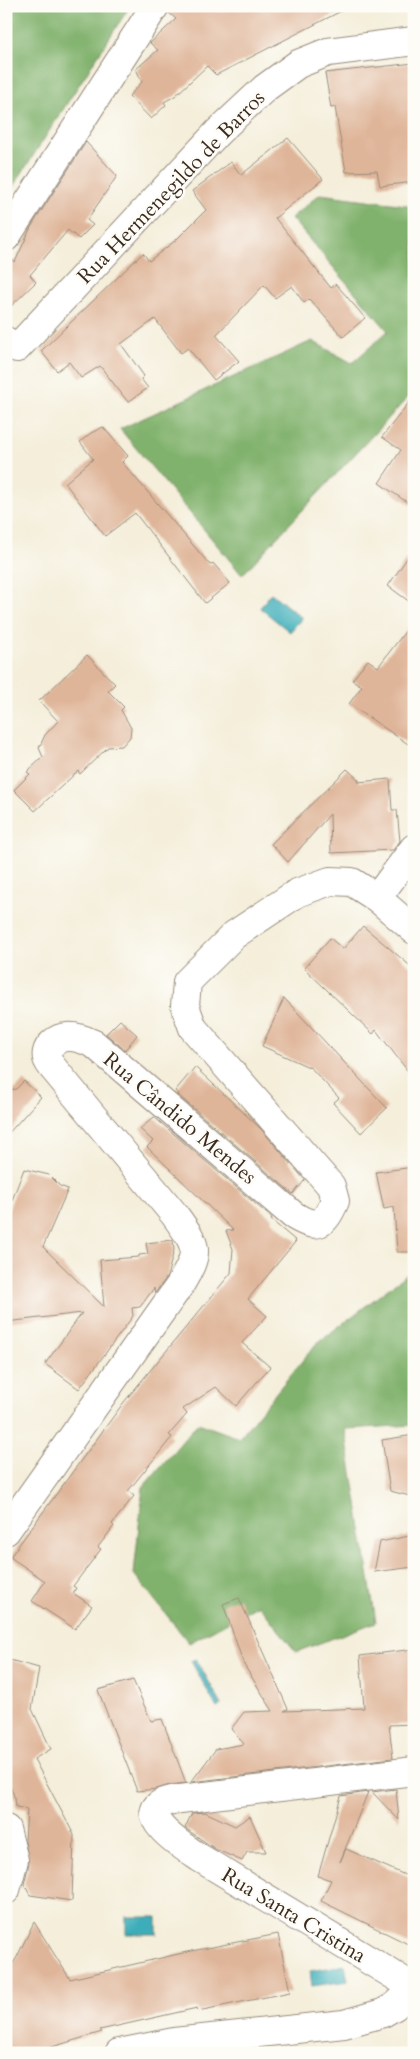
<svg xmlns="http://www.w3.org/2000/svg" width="420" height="2059" font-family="Cardo,serif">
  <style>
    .forest { fill: #81b26d; stroke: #5e6e46 }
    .water { fill: #3eaeb9; stroke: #3c6c6c }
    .building { fill: #dfb599 }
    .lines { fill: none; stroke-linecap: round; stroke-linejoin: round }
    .street-casing { stroke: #988c7c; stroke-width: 30 }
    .street { stroke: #fff; stroke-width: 28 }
    .labels { text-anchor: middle; stroke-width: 5; stroke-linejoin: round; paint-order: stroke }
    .street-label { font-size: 21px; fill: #3b2a1e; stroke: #fdfcf7 }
  </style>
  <rect width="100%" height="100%" fill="#fdfcf7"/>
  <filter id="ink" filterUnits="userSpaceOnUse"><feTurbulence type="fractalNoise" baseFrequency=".02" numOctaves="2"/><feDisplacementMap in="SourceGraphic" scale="10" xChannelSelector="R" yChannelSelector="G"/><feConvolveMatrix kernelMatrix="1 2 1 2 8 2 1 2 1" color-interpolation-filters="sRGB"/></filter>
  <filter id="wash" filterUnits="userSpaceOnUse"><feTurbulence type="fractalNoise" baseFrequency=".0096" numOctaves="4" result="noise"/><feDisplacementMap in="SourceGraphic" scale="20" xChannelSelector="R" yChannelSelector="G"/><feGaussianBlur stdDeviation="1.12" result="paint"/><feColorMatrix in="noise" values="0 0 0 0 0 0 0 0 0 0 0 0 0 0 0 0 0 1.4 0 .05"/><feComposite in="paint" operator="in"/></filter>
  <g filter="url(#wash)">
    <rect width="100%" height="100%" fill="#f4eeda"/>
    <g class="forest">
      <path d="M 6,6 L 130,6 L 9,193 L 6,190 Z"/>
      <path d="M 320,194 L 414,206 L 414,391 L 242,575 L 120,429 L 312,341 L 352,363 L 388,331 L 291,218 Z"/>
      <path d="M 414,1269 L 414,1425 L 345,1429 L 376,1622 L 296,1652 L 259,1605 L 189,1643 L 134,1574 L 143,1487 L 198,1423 L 239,1438 L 316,1344 Z"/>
    </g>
    <g class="water">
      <path d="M 271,593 L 302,618 L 290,632 L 260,608 Z"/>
      <path d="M 196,1659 L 222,1705 L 217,1708 L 191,1661 Z"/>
      <rect x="126" y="1917" width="31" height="17"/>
      <path d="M 345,1965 L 348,1981 L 312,1986 L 310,1971 Z"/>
    </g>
    <g id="blocks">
      <g class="building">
        <path d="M 171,6 L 351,6 L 216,75 L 207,66 L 175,96 L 164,102 L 166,105 L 151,119 L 129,96 L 142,82 L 136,69 L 158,50 L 150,43 L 176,19 L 169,13 Z"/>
        <path d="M 414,63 L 414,182 L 380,186 L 377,171 L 346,172 L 335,107 L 331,108 L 325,73 Z"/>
        <path d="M 288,138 L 323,179 L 275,218 L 331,288 L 336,284 L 365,318 L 343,337 L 309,299 L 304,303 L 292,286 L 275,298 L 264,285 L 216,335 L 239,361 L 214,380 L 188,348 L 181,353 L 155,319 L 121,344 L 144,376 L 141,379 L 148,388 L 128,402 L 100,366 L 81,378 L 69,362 L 57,371 L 41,351 L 143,253 L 149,261 L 176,240 L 206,210 L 192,191 L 231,162 L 241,175 Z"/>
        <path d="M 86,142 L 117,176 L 87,220 L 93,225 L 79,239 L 68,230 L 30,275 L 36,282 L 6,311 L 6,254 L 15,262 L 31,227 Z"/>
        <path d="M 414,396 L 414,507 L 379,483 L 401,450 L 382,437 Z"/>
        <path d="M 103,427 L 128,456 L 122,462 L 210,565 L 213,563 L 230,583 L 205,603 L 135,513 L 105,536 L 65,483 L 93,459 L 80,442 L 91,433 Z"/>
        <path d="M 414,548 L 414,605 L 388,586 Z"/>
        <path d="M 414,620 L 414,748 L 349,704 L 362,686 L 352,680 L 368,660 L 378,667 Z"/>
        <path d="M 87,655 L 115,684 L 108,691 L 124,707 L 121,710 L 131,728 L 130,737 L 122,746 L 108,747 L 80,774 L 78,771 L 35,811 L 14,790 L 30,774 L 27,772 L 43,757 L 39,748 L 45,735 L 58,721 L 39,701 Z"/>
        <path d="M 347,769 L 359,780 L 358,782 L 390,779 L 392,810 L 397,810 L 400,841 L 393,850 L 331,853 L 330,814 L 288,862 L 271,844 Z"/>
        <path d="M 363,926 L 414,969 L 414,1079 L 376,1030 L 373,1034 L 304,968 L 330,938 L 343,949 Z"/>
        <path d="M 284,998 L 387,1108 L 361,1133 L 333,1103 L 339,1098 L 311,1068 L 262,1046 Z"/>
        <path d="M 120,1020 L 137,1035 L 125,1050 L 106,1034 Z"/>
        <path d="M 195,1067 L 261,1129 L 305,1180 L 293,1194 L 178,1095 L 179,1094 L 175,1091 Z"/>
        <path d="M 24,1081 L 41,1097 L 6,1136 L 6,1091 L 16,1089 Z"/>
        <path d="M 154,1117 L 272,1218 L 271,1220 L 296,1241 L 248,1299 L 267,1316 L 242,1343 L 270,1367 L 236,1406 L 216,1387 L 183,1409 L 187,1414 L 169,1435 L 172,1437 L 128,1491 L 134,1496 L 112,1524 L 114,1526 L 98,1547 L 101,1549 L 73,1586 L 76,1588 L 73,1593 L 92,1606 L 75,1629 L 32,1601 L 45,1581 L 10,1557 L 124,1402 L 231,1273 L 233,1249 L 226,1231 L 233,1230 L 147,1147 L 153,1141 L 140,1129 Z"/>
        <path d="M 414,1167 L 414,1252 L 397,1252 L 394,1207 L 384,1209 L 376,1172 Z"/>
        <path d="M 24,1169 L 49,1175 L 60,1186 L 68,1189 L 43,1247 L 104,1307 L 100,1260 L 139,1257 L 139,1255 L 148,1254 L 146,1243 L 173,1240 L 174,1250 L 167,1277 L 155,1293 L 154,1288 L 140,1307 L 132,1308 L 133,1316 L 79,1389 L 45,1364 L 82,1313 L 6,1322 L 6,1216 Z"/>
        <path d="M 414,1435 L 414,1497 L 390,1491 L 382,1440 Z"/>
        <path d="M 414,1535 L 414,1567 L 374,1572 L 380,1542 Z"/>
        <path d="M 239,1598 L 288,1709 L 284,1711 L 364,1708 L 360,1656 L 414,1649 L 414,1724 L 389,1725 L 393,1758 L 191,1782 L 216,1749 L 244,1744 L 231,1729 L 244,1712 L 273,1711 L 244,1665 L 223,1604 Z"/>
        <path d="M 6,1659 L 39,1668 L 32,1709 L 51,1749 L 34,1759 L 74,1835 L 72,1901 L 30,1895 L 24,1884 L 29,1864 L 25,1841 L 27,1809 L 16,1807 L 15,1798 L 6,1777 Z"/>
        <path d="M 133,1680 L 151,1721 L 162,1719 L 186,1783 L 170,1785 L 157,1789 L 137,1791 L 98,1690 Z"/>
        <path d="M 396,1789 L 399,1820 L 372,1792 Z"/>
        <path d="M 368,1792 L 340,1862 L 346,1849 L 414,1879 L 414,1947 L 321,1901 L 331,1880 L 318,1876 L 341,1796 Z"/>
        <path d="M 205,1812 L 235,1826 L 250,1816 L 266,1852 L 247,1852 L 242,1861 L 215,1849 L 185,1828 L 192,1813 Z"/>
        <path d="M 34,1922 L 70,1979 L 187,1952 L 278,1934 L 290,1992 L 198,2011 L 197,2008 L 100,2030 L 102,2032 L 32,2053 L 6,2053 L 6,1971 L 16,1959 Z"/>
      </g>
    </g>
  </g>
  <g filter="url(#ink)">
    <use href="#blocks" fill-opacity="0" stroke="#988c7c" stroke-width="1"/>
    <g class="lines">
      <defs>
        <g id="street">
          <path d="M 6,237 L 155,6"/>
          <path d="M 6,341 L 17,348 L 218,132 L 265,88 L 298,64 L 328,52 L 414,41"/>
          <path d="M 377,898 L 414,848"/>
          <path d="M 6,1531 L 180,1285 C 201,1250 198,1247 174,1214 L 53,1068 C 51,1065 47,1061 47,1058 C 44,1047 58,1037 67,1037 C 77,1036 85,1040 94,1044 L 293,1215 C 317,1230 324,1226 335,1201 L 331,1186 L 193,1028 L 185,1006 L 187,982 L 234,935 L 297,893 L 330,881 L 352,882 L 377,898 L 414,930"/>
          <path d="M 6,1829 L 14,1860 L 6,1890"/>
          <path d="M 119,2053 L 174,2042 L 344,2024 L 383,2013 L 395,2006 L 406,1996 L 410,1985 L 200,1858 C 185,1848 125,1810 172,1800 L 414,1771"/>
        </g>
      </defs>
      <use href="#street" class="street-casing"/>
      <use href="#street" class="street"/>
    </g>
  </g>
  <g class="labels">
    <g class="street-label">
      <text transform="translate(171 187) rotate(-46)" y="7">Rua Hermenegildo de Barros</text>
      <text transform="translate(180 1118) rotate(40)" y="7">Rua Cândido Mendes</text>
      <text transform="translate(294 1915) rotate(31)" y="7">Rua Santa Cristina</text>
    </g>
  </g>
  <rect width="420" height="2059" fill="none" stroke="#fdfcf7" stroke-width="25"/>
</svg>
